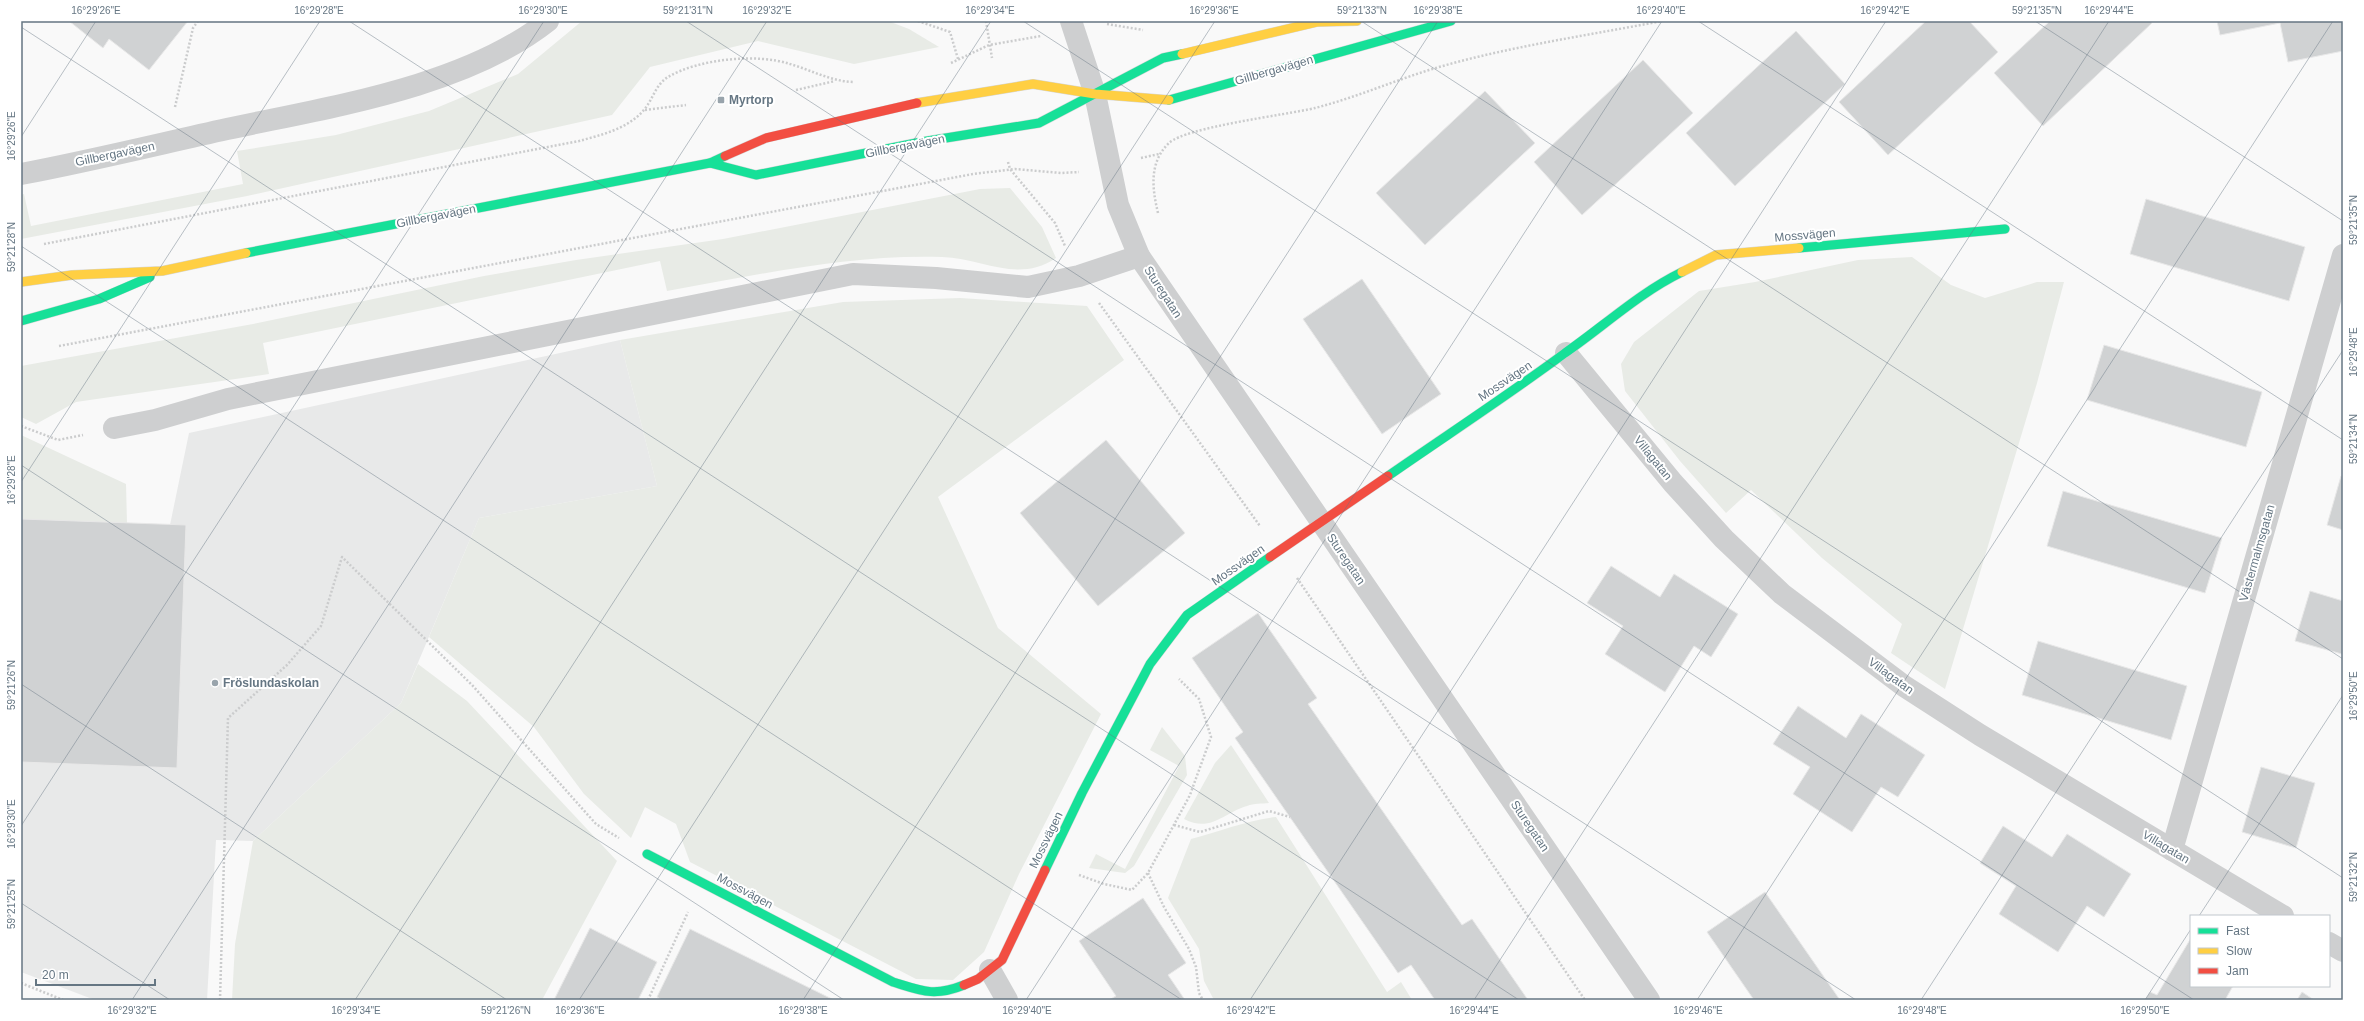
<svg xmlns="http://www.w3.org/2000/svg" width="2364" height="1021" font-family="Arial,sans-serif">
  <style>
    .built { fill: #e8e9e9 }
    .green { fill: #e8ebe6 }
    .building { fill: #d0d2d3; stroke: #e8e8e8 }
    .lines { fill: none; stroke-linecap: round; stroke-linejoin: round }
    .fast-casing { stroke: #d5d6d7; stroke-width: 10 }
    .slow-casing { stroke: #d5d6d7; stroke-width: 10 }
    .jam-casing { stroke: #d5d6d7; stroke-width: 10 }
    .path { stroke: #cbcccd; stroke-width: 2.5; stroke-dasharray: 2 2; stroke-linecap: butt }
    .lane { stroke: #cecfd0; stroke-width: 22 }
    .street { stroke: #cecfd0; stroke-width: 22 }
    .fast { stroke: #16e098; stroke-width: 9 }
    .slow { stroke: #ffcf43; stroke-width: 9 }
    .jam { stroke: #f24e42; stroke-width: 9 }
    .ticks { fill: none; stroke: #657683; stroke-width: 1; stroke-opacity: 0.45 }
    .poi-dot { fill: #99a4ac; stroke: #fff; stroke-width: 1.5 }
    .labels { text-anchor: middle; stroke-width: 4; stroke-linejoin: round; paint-order: stroke }
    .street-label { font-size: 12px; fill: #657683; stroke: #fff }
    .poi-label { font-size: 12px; font-weight: bold; fill: #657683; stroke: #fff; text-anchor: start }
    .neatline { fill: none; stroke: #657683; stroke-width: 1.5 }
    .ticks-label { font-size: 10px; text-anchor: middle; fill: #657683 }
  </style>
  <rect width="100%" height="100%" fill="#f9f9f9"/>
  <path class="built" d="M 620,340 L 657,486 L 479,518 L 401,703 L 253,841 L 216,840 L 207,1000 L 95,1000 L 21,972 L 21,519 L 170,525 L 189,433 Z"/>
  <g class="green">
    <path d="M 582,21 L 888,21 L 909,29 L 939,47 L 854,64 L 758,41 L 650,67 L 612,115 L 247,196 L 21,239 L 21,195 L 24,194 L 31,226 L 243,184 L 237,151 L 336,135 L 429,111 L 518,74 Z"/>
    <path d="M 1010,188 L 1042,227 L 1056,258 C 1017,284 983,258 942,257 C 849,254 758,275 667,291 L 660,261 L 263,343 L 269,374 L 76,402 L 36,424 L 21,417 L 21,366 L 253,324 L 484,276 L 576,260 L 723,239 L 980,189 Z"/>
    <path d="M 1912,257 L 1951,285 L 1985,298 L 2037,282 L 2064,282 L 2037,383 L 1945,689 L 1891,653 L 1902,624 L 1822,558 L 1751,490 L 1726,513 L 1680,461 L 1625,391 L 1621,364 L 1634,342 L 1699,291 L 1755,282 L 1858,260 Z"/>
    <path d="M 960,298 L 1087,306 L 1124,360 L 938,497 L 998,628 L 1101,714 L 1019,874 L 984,952 L 953,980 L 916,979 L 690,862 L 676,824 L 645,807 L 631,838 L 584,794 L 534,727 L 429,637 L 479,518 L 657,486 L 620,340 L 843,302 Z"/>
    <path d="M 21,435 L 126,484 L 127,523 L 21,519 Z"/>
    <path d="M 418,664 L 467,701 L 617,861 L 542,1000 L 232,1000 L 235,944 L 253,841 L 401,703 Z"/>
    <path d="M 1162,727 L 1185,756 L 1187,775 L 1134,866 L 1125,873 L 1089,868 L 1096,854 L 1125,869 L 1179,766 L 1150,750 Z"/>
    <path d="M 1231,745 L 1269,803 C 1262,804 1254,803 1247,806 C 1223,813 1211,833 1184,819 L 1215,763 Z"/>
    <path d="M 1276,817 L 1387,992 L 1401,982 L 1412,1000 L 1214,1000 L 1204,981 L 1199,949 L 1168,898 L 1191,839 C 1219,832 1247,820 1276,817 Z"/>
  </g>
  <g class="building">
    <path d="M 69,21 L 188,21 L 149,70 L 109,39 L 103,48 Z"/>
    <path d="M 1926,21 L 1969,21 L 1998,52 L 1888,155 L 1839,102 Z"/>
    <path d="M 2050,21 L 2150,21 L 2152,23 L 2043,126 L 1994,73 Z"/>
    <path d="M 2217,21 L 2343,21 L 2343,51 L 2288,62 L 2280,23 L 2220,35 Z"/>
    <path d="M 1796,31 L 1845,84 L 1735,186 L 1686,133 Z"/>
    <path d="M 1643,60 L 1693,113 L 1582,215 L 1534,162 Z"/>
    <path d="M 1485,91 L 1535,143 L 1425,245 L 1376,193 Z"/>
    <path d="M 2146,199 L 2305,247 L 2289,301 L 2130,254 Z"/>
    <path d="M 1362,279 L 1441,394 L 1382,434 L 1303,319 Z"/>
    <path d="M 2104,345 L 2262,392 L 2246,447 L 2087,400 Z"/>
    <path d="M 1106,440 L 1185,533 L 1098,606 L 1020,513 Z"/>
    <path d="M 2341,476 L 2343,477 L 2343,530 L 2327,525 Z"/>
    <path d="M 2063,491 L 2222,538 L 2205,593 L 2047,546 Z"/>
    <path d="M 21,519 L 186,525 L 177,768 L 21,762 Z"/>
    <path d="M 1611,566 L 1660,597 L 1674,574 L 1738,614 L 1711,657 L 1694,646 L 1665,692 L 1605,654 L 1623,626 L 1587,603 Z"/>
    <path d="M 2310,591 L 2343,601 L 2342,654 L 2295,641 Z"/>
    <path d="M 1258,613 L 1317,698 L 1308,704 L 1462,925 L 1472,919 L 1528,1000 L 1435,1000 L 1411,965 L 1398,973 L 1235,738 L 1243,732 L 1192,658 Z"/>
    <path d="M 2038,641 L 2187,686 L 2171,740 L 2022,695 Z"/>
    <path d="M 1798,706 L 1846,738 L 1861,714 L 1925,755 L 1898,797 L 1881,787 L 1852,832 L 1793,794 L 1810,767 L 1773,744 Z"/>
    <path d="M 2261,767 L 2315,783 L 2296,848 L 2242,832 Z"/>
    <path d="M 2003,826 L 2052,857 L 2067,834 L 2131,874 L 2104,917 L 2087,906 L 2058,952 L 1999,914 L 2016,886 L 1980,863 Z"/>
    <path d="M 1765,892 L 1840,1000 L 1754,1000 L 1707,932 Z"/>
    <path d="M 1143,898 L 1186,963 L 1168,975 L 1185,1000 L 1109,1000 L 1116,996 L 1079,941 Z"/>
    <path d="M 590,928 L 657,962 L 638,1000 L 554,1000 Z"/>
    <path d="M 690,929 L 834,1000 L 662,1000 L 657,997 Z"/>
    <path d="M 2191,938 L 2191,986 L 2233,986 L 2225,1000 L 2145,1000 L 2150,992 L 2157,995 Z"/>
    <path d="M 2302,992 L 2314,1000 L 2297,1000 Z"/>
  </g>
  <g class="lines">
    <defs>
      <g id="fast">
        <path d="M 1169,100 L 1451,21"/>
        <path d="M 710,163 L 756,175 L 921,142 L 1039,123 L 1163,58 L 1182,54"/>
        <path d="M 1799,248 L 2005,229"/>
        <path d="M 246,253 L 710,163 L 725,156"/>
        <path d="M 21,321 L 99,299 L 150,277"/>
        <path d="M 1388,476 C 1447,435 1507,396 1565,353 C 1604,326 1639,293 1682,272"/>
        <path d="M 647,854 L 893,982 C 922,991 934,997 964,985"/>
        <path d="M 1045,870 L 1082,793 L 1150,664 L 1187,615 L 1270,557"/>
      </g>
      <g id="slow">
        <path d="M 1182,54 L 1317,22 L 1357,21"/>
        <path d="M 917,103 L 1033,84 L 1095,94 L 1169,100"/>
        <path d="M 1682,272 L 1716,255 L 1799,248"/>
        <path d="M 21,282 L 72,275 L 162,271 L 246,253"/>
      </g>
      <g id="jam">
        <path d="M 725,156 L 766,138 L 917,103"/>
        <path d="M 1270,557 L 1388,476"/>
        <path d="M 964,985 L 978,979 L 1002,960 L 1045,870"/>
      </g>
    </defs>
    <use href="#fast" class="fast-casing"/>
    <use href="#slow" class="slow-casing"/>
    <use href="#jam" class="jam-casing"/>
    <g class="path">
      <path d="M 918,21 L 950,32 L 958,59"/>
      <path d="M 986,21 L 992,58"/>
      <path d="M 1107,24 L 1143,30"/>
      <path d="M 951,63 L 989,45 L 1041,36"/>
      <path d="M 796,90 L 835,81"/>
      <path d="M 175,107 L 193,28 L 198,21"/>
      <path d="M 645,110 L 686,105"/>
      <path d="M 1141,158 L 1159,154"/>
      <path d="M 1008,162 L 1010,169 L 1055,223 L 1065,246"/>
      <path d="M 1158,213 C 1152,188 1149,162 1169,143 C 1186,127 1286,115 1315,108 C 1354,98 1391,82 1429,70 C 1505,47 1585,36 1662,21"/>
      <path d="M 44,244 L 579,141 C 601,135 627,129 643,111 C 653,100 655,85 668,77 C 698,59 757,53 790,64 C 811,70 830,81 853,82"/>
      <path d="M 1099,303 L 1260,526"/>
      <path d="M 59,346 L 973,174 L 1015,169 L 1061,173 L 1079,172"/>
      <path d="M 21,426 L 58,440 L 83,435"/>
      <path d="M 1297,578 L 1585,1000"/>
      <path d="M 1174,825 L 1200,832 L 1269,811 L 1290,817"/>
      <path d="M 1148,873 L 1164,907 L 1189,949 L 1196,967 L 1199,993 L 1203,1000"/>
      <path d="M 1079,875 L 1104,884 L 1132,890 L 1148,873 L 1190,795 L 1211,737 L 1199,699 L 1179,679"/>
      <path d="M 21,983 L 63,1000"/>
      <path d="M 220,1000 L 228,718 L 287,665 L 321,626 L 342,557 L 472,685 L 596,824 L 619,838"/>
      <path d="M 648,1000 L 688,912"/>
    </g>
    <g class="lane">
      <path d="M 114,428 L 155,420 L 228,399 L 853,274 L 936,278 L 1028,287 L 1079,276 L 1139,256"/>
      <path d="M 990,970 L 1007,1000"/>
    </g>
    <g class="street">
      <path d="M 1071,21 L 1095,94 L 1118,205 L 1139,256 L 1649,1000"/>
      <path d="M 21,174 C 90,161 159,144 227,129 C 329,107 465,87 548,21"/>
      <path d="M 1566,353 L 1673,483 L 1724,539 L 1782,594 L 1904,686 L 1980,735 L 2283,916"/>
      <path d="M 2172,850 L 2343,255"/>
      <path d="M 2329,943 L 2343,951"/>
    </g>
    <use href="#fast" class="fast"/>
    <use href="#slow" class="slow"/>
    <use href="#jam" class="jam"/>
  </g>
  <path class="ticks" d="M 349,21 L 1856,1000M 686,21 L 2194,1000M 1023,21 L 2343,878M 1361,21 L 2343,659M 1698,21 L 2343,440M 2035,21 L 2343,221M 21,27 L 1519,1000M 21,137 L 96,21M 21,246 L 1182,1000M 21,465 L 844,1000M 21,482 L 320,21M 21,684 L 507,1000M 21,826 L 544,21M 21,903 L 170,1000M 2199,916 L 2343,695M 132,1000 L 767,21M 355,1000 L 991,21M 579,1000 L 1215,21M 803,1000 L 1438,21M 1026,1000 L 1662,21M 1250,1000 L 1886,21M 1474,1000 L 2109,21M 1697,1000 L 2333,21M 1921,1000 L 2343,350M 2145,1000 L 2191,929"/>
  <g class="poi-dot">
    <rect x="717" y="96" width="8" height="8" rx="2"/>
    <circle cx="215" cy="683" r="4"/>
  </g>
  <g class="labels">
    <g class="street-label">
      <text transform="translate(1274 70) rotate(-16)" y="4">Gillbergavägen</text>
      <text transform="translate(905 146) rotate(-11)" y="4">Gillbergavägen</text>
      <text transform="translate(115 154) rotate(-12)" y="4">Gillbergavägen</text>
      <text transform="translate(436 216) rotate(-11)" y="4">Gillbergavägen</text>
      <text transform="translate(1805 235) rotate(-5)" y="4">Mossvägen</text>
      <text transform="translate(1163 292) rotate(57)" y="4">Sturegatan</text>
      <text transform="translate(1505 381) rotate(-34)" y="4">Mossvägen</text>
      <text transform="translate(1653 458) rotate(51)" y="4">Villagatan</text>
      <text transform="translate(2257 553) rotate(-74)" y="4">Västermalmsgatan</text>
      <text transform="translate(1346 559) rotate(56)" y="4">Sturegatan</text>
      <text transform="translate(1238 565) rotate(-35)" y="4">Mossvägen</text>
      <text transform="translate(1891 676) rotate(36)" y="4">Villagatan</text>
      <text transform="translate(1530 826) rotate(56)" y="4">Sturegatan</text>
      <text transform="translate(1046 840) rotate(-64)" y="4">Mossvägen</text>
      <text transform="translate(2166 847) rotate(31)" y="4">Villagatan</text>
      <text transform="translate(745 891) rotate(28)" y="4">Mossvägen</text>
    </g>
    <g class="poi-label">
      <text x="729" y="104">Myrtorp</text>
      <text x="223" y="687">Fröslundaskolan</text>
    </g>
  </g>
  <rect width="2364" height="1021" fill="none" stroke="#ffffff" stroke-width="44"/>
  <rect x="2190" y="915" width="140" height="72" fill="#ffffff" stroke="#c1c8cd"/>
  <rect x="2198" y="928" width="20" height="6" fill="#16e098" stroke="#c1c8cd"/>
  <text x="2226" y="935" font-size="12" fill="#657683">Fast</text>
  <rect x="2198" y="948" width="20" height="6" fill="#ffcf43" stroke="#c1c8cd"/>
  <text x="2226" y="955" font-size="12" fill="#657683">Slow</text>
  <rect x="2198" y="968" width="20" height="6" fill="#f24e42" stroke="#c1c8cd"/>
  <text x="2226" y="975" font-size="12" fill="#657683">Jam</text>
  <path d="M36 979v6h119v-6" fill="none" stroke="#657683" stroke-width="2"/>
  <text x="42" y="979" font-size="12" fill="#657683" stroke="#ffffff" stroke-width="3" paint-order="stroke">20 m</text>
  <rect x="22" y="22" width="2320" height="977" class="neatline"/>
  <g class="ticks-label">
    <text x="96" y="14">16°29'26"E</text>
    <text x="319" y="14">16°29'28"E</text>
    <text x="543" y="14">16°29'30"E</text>
    <text x="688" y="14">59°21'31"N</text>
    <text x="767" y="14">16°29'32"E</text>
    <text x="990" y="14">16°29'34"E</text>
    <text x="1214" y="14">16°29'36"E</text>
    <text x="1362" y="14">59°21'33"N</text>
    <text x="1438" y="14">16°29'38"E</text>
    <text x="1661" y="14">16°29'40"E</text>
    <text x="1885" y="14">16°29'42"E</text>
    <text x="2037" y="14">59°21'35"N</text>
    <text x="2109" y="14">16°29'44"E</text>
    <text transform="translate(11 136) rotate(-90)" y="4">16°29'26"E</text>
    <text transform="translate(2353 220) rotate(-90)" y="4">59°21'35"N</text>
    <text transform="translate(11 247) rotate(-90)" y="4">59°21'28"N</text>
    <text transform="translate(2353 352) rotate(-90)" y="4">16°29'48"E</text>
    <text transform="translate(2353 439) rotate(-90)" y="4">59°21'34"N</text>
    <text transform="translate(11 480) rotate(-90)" y="4">16°29'28"E</text>
    <text transform="translate(11 685) rotate(-90)" y="4">59°21'26"N</text>
    <text transform="translate(2353 696) rotate(-90)" y="4">16°29'50"E</text>
    <text transform="translate(11 824) rotate(-90)" y="4">16°29'30"E</text>
    <text transform="translate(2353 877) rotate(-90)" y="4">59°21'32"N</text>
    <text transform="translate(11 904) rotate(-90)" y="4">59°21'25"N</text>
    <text x="132" y="1014">16°29'32"E</text>
    <text x="356" y="1014">16°29'34"E</text>
    <text x="506" y="1014">59°21'26"N</text>
    <text x="580" y="1014">16°29'36"E</text>
    <text x="803" y="1014">16°29'38"E</text>
    <text x="1027" y="1014">16°29'40"E</text>
    <text x="1251" y="1014">16°29'42"E</text>
    <text x="1474" y="1014">16°29'44"E</text>
    <text x="1698" y="1014">16°29'46"E</text>
    <text x="1922" y="1014">16°29'48"E</text>
    <text x="2145" y="1014">16°29'50"E</text>
  </g>
</svg>
